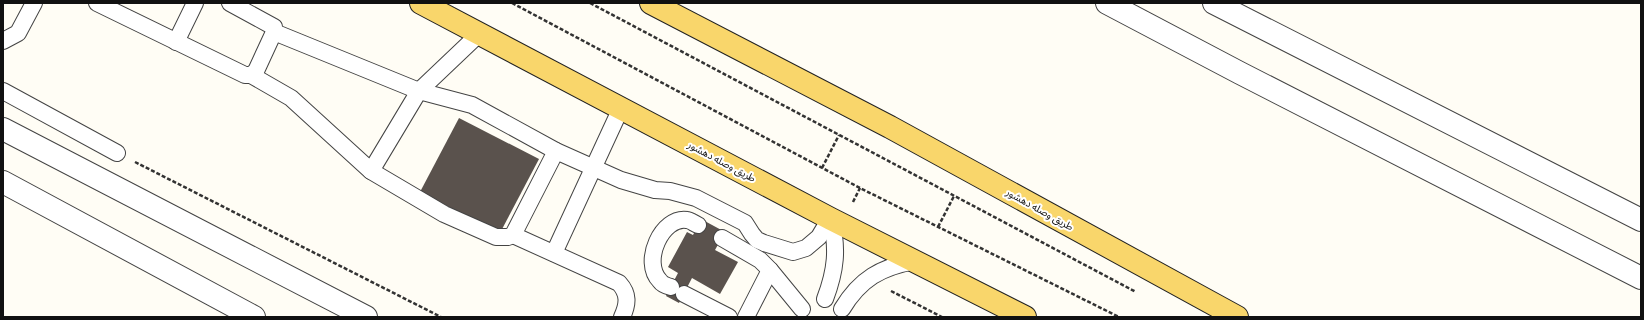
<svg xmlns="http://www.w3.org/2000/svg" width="1644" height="320" font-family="'Times New Roman','Noto Sans Arabic',serif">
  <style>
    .building { fill: #5a524d }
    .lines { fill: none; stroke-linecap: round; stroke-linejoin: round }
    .service-casing { stroke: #444; stroke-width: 18 }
    .minor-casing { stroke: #444; stroke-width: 24 }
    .primary-casing { stroke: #222; stroke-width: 24 }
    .path { stroke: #333; stroke-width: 2.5; stroke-dasharray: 4 2; stroke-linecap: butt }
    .service { stroke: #fff; stroke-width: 16 }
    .minor { stroke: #fff; stroke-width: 22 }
    .primary { stroke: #f9d66b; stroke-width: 22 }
    .labels { text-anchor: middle; stroke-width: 4; stroke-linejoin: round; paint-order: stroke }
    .street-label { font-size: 10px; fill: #111; stroke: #fff }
  </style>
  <rect width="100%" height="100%" fill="#fffdf5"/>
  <g class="building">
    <path d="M 459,118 L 539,159 L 500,233 L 420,192 Z"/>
    <path d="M 701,219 L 725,232 L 715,250 L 738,262 L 720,294 L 692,278 L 679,303 L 666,296 L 678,273 L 668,267 L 687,232 L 693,235 Z"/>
  </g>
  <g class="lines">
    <defs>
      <g id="service">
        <path d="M 97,3 L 245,75 L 251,75 L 291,98 L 371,171 L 444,214 L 496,237 L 508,237 L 513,235 L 556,151"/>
        <path d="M 230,3 L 274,27 L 274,32 L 256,71 L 251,75"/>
        <path d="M 274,32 L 419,91 L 472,105 L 556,151 L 621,180 L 655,190 L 670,191 L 696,198 L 745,223 L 752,234 L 757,240 L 764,243 L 793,252 L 806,248 L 819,237 L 825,227 L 827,216"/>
        <path d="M 3,41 L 18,33 L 34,3"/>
        <path d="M 176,42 L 195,3"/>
        <path d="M 3,91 L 117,153"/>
        <path d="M 371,171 L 419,91 L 479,34"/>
        <path d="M 513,235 L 619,283 C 629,294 628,304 622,317"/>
        <path d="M 722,238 L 760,260 L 770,270 L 802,309"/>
        <path d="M 554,253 L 621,108"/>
        <path d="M 671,287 C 667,286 662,284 660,281 C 641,262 662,216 687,220 C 690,220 695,224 698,225"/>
        <path d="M 684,294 L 729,317"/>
        <path d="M 825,299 C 836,270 838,249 831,219"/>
        <path d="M 842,309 C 860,279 881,267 915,261"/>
        <path d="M 746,317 L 770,270"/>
      </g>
      <g id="minor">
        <path d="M 1107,3 L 1240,73 L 1641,278"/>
        <path d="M 1214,3 L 1641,220"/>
        <path d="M 3,129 L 366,317"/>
        <path d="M 3,182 L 254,317"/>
      </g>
      <g id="primary">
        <path d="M 421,3 L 831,219 L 1025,317"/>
        <path d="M 651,3 L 890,127 L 1237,317"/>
      </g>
    </defs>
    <use href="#service" class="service-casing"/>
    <use href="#minor" class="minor-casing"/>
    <use href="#primary" class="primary-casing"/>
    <g class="path">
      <path d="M 512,3 L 860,188 L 1119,317"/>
      <path d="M 590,3 L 1136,292"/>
      <path d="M 135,162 L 441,317"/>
      <path d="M 822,168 L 839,135"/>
      <path d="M 853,202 L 860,188"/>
      <path d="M 938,227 L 954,196"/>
      <path d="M 891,291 L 942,317"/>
    </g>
    <use href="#service" class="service"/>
    <use href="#minor" class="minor"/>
    <use href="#primary" class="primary"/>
  </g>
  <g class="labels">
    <g class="street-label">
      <text transform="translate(722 161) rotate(28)" y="4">طريق وصله دهشور</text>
      <text transform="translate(1040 209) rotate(29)" y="4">طريق وصله دهشور</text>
    </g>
  </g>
  <rect width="1644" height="320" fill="none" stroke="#111111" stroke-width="8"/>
</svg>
